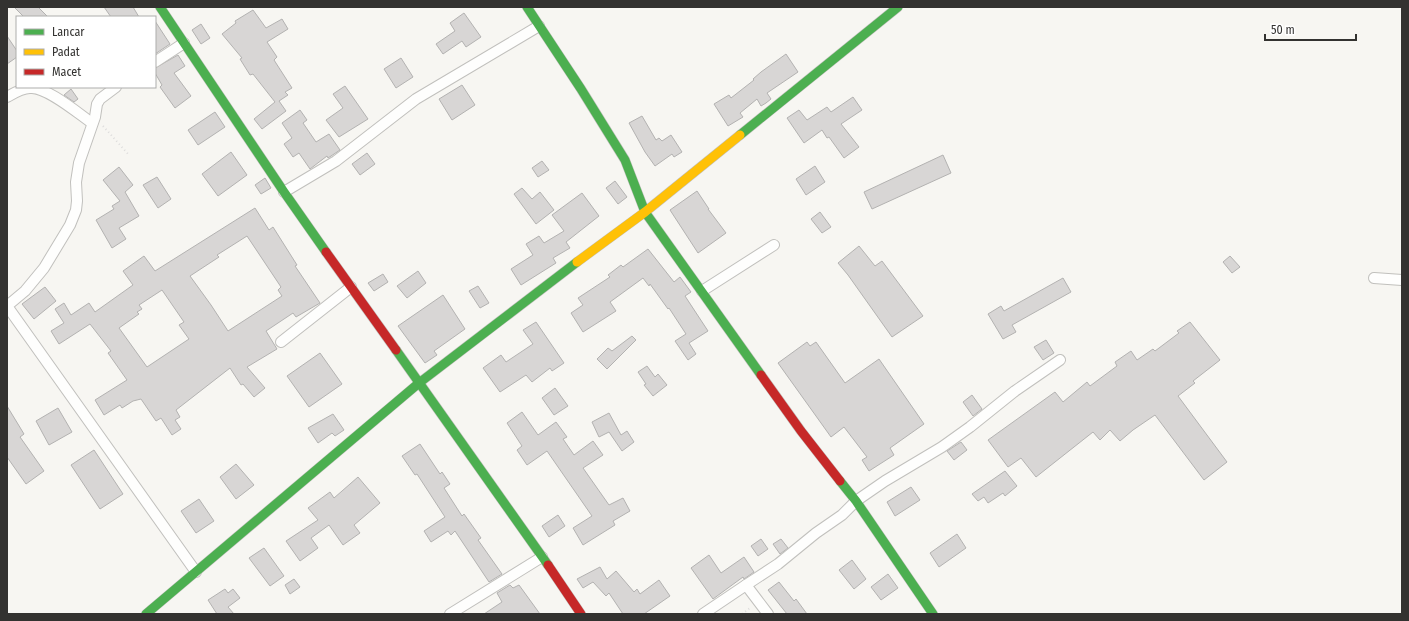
<svg xmlns="http://www.w3.org/2000/svg" width="1409" height="621" font-family="'Fira Sans Condensed',sans-serif">
  <style>
    .building { fill: #d8d6d5; stroke: #b3b2b1; fill-rule: evenodd }
    .lines { fill: none; stroke-linecap: round; stroke-linejoin: round }
    .street-casing { stroke: #c1c0bd; stroke-width: 12 }
    .fast-casing { stroke: #c1c0bd; stroke-width: 10 }
    .slow-casing { stroke: #c1c0bd; stroke-width: 10 }
    .jam-casing { stroke: #c1c0bd; stroke-width: 10 }
    .path { stroke: #dddcdc; stroke-width: 2; stroke-dasharray: 1 3; stroke-linecap: butt }
    .street { stroke: #fefefd; stroke-width: 10 }
    .fast { stroke: #4caf50; stroke-width: 9 }
    .slow { stroke: #ffc107; stroke-width: 9 }
    .jam { stroke: #c62828; stroke-width: 9 }
  </style>
  <rect width="100%" height="100%" fill="#f7f6f2"/>
  <g class="building">
    <path d="M 14,7 L 38,7 L 48,17 L 24,17 Z"/>
    <path d="M 104,7 L 133,7 L 139,17 L 111,17 Z"/>
    <path d="M 253,10 L 266,28 L 282,19 L 288,29 L 267,42 L 277,57 L 274,60 L 292,88 L 285,92 L 288,95 L 279,101 L 286,111 L 262,129 L 254,119 L 275,102 L 253,74 L 250,75 L 240,59 L 242,58 L 222,34 L 236,23 L 235,21 Z"/>
    <path d="M 464,13 L 481,37 L 466,47 L 462,41 L 443,54 L 436,44 L 455,31 L 450,23 Z"/>
    <path d="M 155,21 L 170,44 L 155,54 Z"/>
    <path d="M 201,24 L 210,38 L 201,44 L 192,30 Z"/>
    <path d="M 7,36 L 17,51 L 17,57 L 7,64 Z"/>
    <path d="M 786,54 L 798,72 L 767,93 L 771,99 L 766,103 L 761,106 L 757,99 L 740,113 L 743,117 L 728,126 L 714,104 L 729,95 L 731,98 L 754,80 L 753,79 L 761,72 Z"/>
    <path d="M 178,55 L 185,66 L 174,73 L 191,96 L 175,108 L 160,87 L 162,85 L 155,73 L 155,68 Z"/>
    <path d="M 401,58 L 413,77 L 396,88 L 384,69 Z"/>
    <path d="M 462,85 L 475,105 L 452,120 L 439,99 Z"/>
    <path d="M 345,86 L 368,119 L 339,137 L 326,120 L 343,108 L 333,94 Z"/>
    <path d="M 71,89 L 78,99 L 74,102 L 64,95 Z"/>
    <path d="M 853,97 L 862,110 L 841,124 L 859,147 L 844,158 L 829,137 L 827,138 L 822,130 L 804,143 L 787,118 L 799,110 L 807,120 L 827,107 L 831,112 Z"/>
    <path d="M 300,110 L 307,120 L 303,123 L 316,142 L 329,134 L 340,150 L 328,158 L 327,156 L 310,169 L 299,153 L 293,157 L 284,144 L 292,138 L 282,123 Z"/>
    <path d="M 215,112 L 225,127 L 198,145 L 188,130 Z"/>
    <path d="M 642,116 L 656,140 L 659,138 L 662,141 L 671,135 L 682,152 L 674,157 L 672,154 L 655,166 L 645,152 L 629,123 Z"/>
    <path d="M 231,152 L 247,175 L 218,196 L 202,174 Z"/>
    <path d="M 367,153 L 375,164 L 360,175 L 352,164 Z"/>
    <path d="M 943,155 L 951,173 L 872,209 L 864,192 Z"/>
    <path d="M 542,161 L 549,170 L 538,177 L 532,168 Z"/>
    <path d="M 815,166 L 825,182 L 806,195 L 796,179 Z"/>
    <path d="M 119,167 L 133,185 L 125,192 L 139,216 L 119,228 L 126,239 L 112,248 L 96,220 L 114,209 L 112,206 L 120,201 L 103,180 Z"/>
    <path d="M 157,177 L 171,199 L 158,208 L 143,185 Z"/>
    <path d="M 265,178 L 271,188 L 261,194 L 255,185 Z"/>
    <path d="M 615,181 L 627,197 L 618,204 L 606,188 Z"/>
    <path d="M 522,188 L 532,199 L 540,192 L 554,210 L 536,224 L 514,194 Z"/>
    <path d="M 697,191 L 709,209 L 708,209 L 726,233 L 698,253 L 670,210 Z"/>
    <path d="M 582,193 L 599,216 L 566,242 L 570,248 L 553,258 L 556,263 L 521,285 L 511,269 L 533,255 L 526,244 L 539,236 L 544,243 L 564,231 L 552,215 Z"/>
    <path d="M 255,208 L 269,230 L 273,227 L 297,265 L 295,266 L 320,303 L 296,317 L 293,313 L 266,331 L 277,349 L 247,367 L 265,388 L 254,397 L 243,384 L 241,385 L 230,368 L 176,410 L 180,417 L 175,420 L 181,429 L 172,435 L 161,418 L 156,421 L 141,399 L 133,401 L 122,408 L 120,405 L 104,415 L 95,400 L 127,380 L 108,353 L 111,351 L 90,324 L 59,344 L 51,331 L 64,323 L 55,309 L 64,303 L 71,315 L 89,303 L 95,312 L 133,285 L 123,271 L 144,256 L 155,271 ZM 247,236 L 281,287 L 278,290 L 282,296 L 228,331 L 211,305 L 190,276 L 219,257 L 217,255 ZM 162,290 L 184,322 L 179,325 L 189,339 L 147,367 L 119,328 L 139,314 L 137,312 L 142,309 L 139,305 Z"/>
    <path d="M 820,212 L 831,227 L 822,233 L 811,219 Z"/>
    <path d="M 859,246 L 875,266 L 882,261 L 923,316 L 892,337 L 848,275 L 838,263 Z"/>
    <path d="M 648,249 L 674,282 L 680,277 L 691,292 L 685,296 L 708,331 L 689,343 L 696,354 L 688,360 L 675,341 L 686,334 L 669,308 L 668,309 L 650,284 L 649,286 L 643,278 L 610,302 L 616,311 L 583,332 L 571,313 L 583,305 L 578,298 L 610,277 L 608,275 L 621,265 L 623,267 Z"/>
    <path d="M 1230,256 L 1240,267 L 1232,273 L 1223,262 Z"/>
    <path d="M 418,271 L 426,283 L 407,298 L 397,286 Z"/>
    <path d="M 383,274 L 388,282 L 374,291 L 368,283 Z"/>
    <path d="M 1063,278 L 1071,292 L 1012,325 L 1016,332 L 1003,339 L 988,314 L 1001,306 L 1004,311 Z"/>
    <path d="M 478,286 L 489,303 L 480,308 L 469,291 Z"/>
    <path d="M 45,287 L 56,301 L 34,319 L 22,304 Z"/>
    <path d="M 443,295 L 465,329 L 434,351 L 437,355 L 425,363 L 398,326 Z"/>
    <path d="M 536,322 L 564,363 L 552,371 L 550,368 L 532,382 L 526,375 L 500,392 L 483,368 L 501,355 L 506,362 L 533,344 L 523,330 Z"/>
    <path d="M 1190,322 L 1220,360 L 1193,381 L 1195,383 L 1178,396 L 1227,462 L 1204,480 L 1155,415 L 1133,430 L 1120,441 L 1110,430 L 1100,440 L 1093,432 L 1036,477 L 1021,458 L 1008,467 L 988,440 L 1055,392 L 1063,402 L 1087,382 L 1090,386 L 1117,366 L 1115,362 L 1131,351 L 1137,360 L 1153,349 L 1155,351 L 1179,333 L 1177,331 Z"/>
    <path d="M 632,336 L 636,340 L 607,369 L 597,359 L 608,348 L 612,351 Z"/>
    <path d="M 1046,340 L 1054,353 L 1043,360 L 1034,347 Z"/>
    <path d="M 807,342 L 810,346 L 816,342 L 845,383 L 879,359 L 924,424 L 890,448 L 894,455 L 869,471 L 862,460 L 867,457 L 844,427 L 831,437 L 778,363 Z"/>
    <path d="M 320,353 L 342,384 L 309,407 L 287,376 Z"/>
    <path d="M 647,366 L 655,377 L 658,374 L 667,385 L 653,396 L 644,385 L 646,384 L 638,372 Z"/>
    <path d="M 555,388 L 568,406 L 554,415 L 542,398 Z"/>
    <path d="M 972,395 L 982,409 L 973,416 L 963,402 Z"/>
    <path d="M 7,406 L 24,434 L 20,437 L 44,471 L 26,484 L 7,457 Z"/>
    <path d="M 58,408 L 72,432 L 49,445 L 36,421 Z"/>
    <path d="M 522,412 L 538,435 L 556,422 L 567,437 L 563,439 L 574,455 L 593,441 L 603,455 L 583,468 L 609,505 L 623,498 L 630,511 L 613,521 L 615,525 L 583,545 L 573,528 L 592,516 L 547,451 L 527,465 L 517,450 L 522,446 L 507,423 Z"/>
    <path d="M 609,413 L 621,435 L 627,431 L 634,442 L 622,451 L 609,432 L 599,437 L 592,422 Z"/>
    <path d="M 333,414 L 344,430 L 335,436 L 332,433 L 318,443 L 308,428 Z"/>
    <path d="M 961,442 L 967,450 L 954,460 L 947,451 Z"/>
    <path d="M 420,444 L 440,474 L 442,472 L 450,484 L 444,488 L 462,516 L 464,514 L 481,538 L 478,540 L 502,574 L 489,582 L 455,531 L 451,535 L 448,531 L 431,542 L 424,531 L 445,517 L 417,474 L 415,475 L 402,456 Z"/>
    <path d="M 94,450 L 123,494 L 100,509 L 71,465 Z"/>
    <path d="M 236,464 L 254,485 L 236,499 L 220,477 Z"/>
    <path d="M 1005,471 L 1017,486 L 1005,496 L 1003,493 L 988,503 L 984,497 L 978,501 L 972,494 Z"/>
    <path d="M 358,477 L 380,503 L 354,525 L 360,533 L 343,545 L 329,525 L 311,538 L 318,548 L 300,561 L 286,541 L 318,520 L 308,508 L 330,492 L 334,498 Z"/>
    <path d="M 911,487 L 920,500 L 895,516 L 887,502 Z"/>
    <path d="M 199,499 L 214,521 L 196,533 L 181,511 Z"/>
    <path d="M 558,515 L 565,526 L 549,537 L 542,526 Z"/>
    <path d="M 957,534 L 966,548 L 939,567 L 930,553 Z"/>
    <path d="M 761,539 L 768,549 L 758,556 L 751,546 Z"/>
    <path d="M 781,539 L 788,548 L 780,554 L 773,544 Z"/>
    <path d="M 264,548 L 284,576 L 270,586 L 249,558 Z"/>
    <path d="M 709,555 L 721,573 L 744,557 L 754,572 L 744,579 L 743,577 L 713,599 L 691,568 Z"/>
    <path d="M 852,560 L 866,579 L 854,589 L 839,570 Z"/>
    <path d="M 600,567 L 607,579 L 616,571 L 634,592 L 637,589 L 640,594 L 659,580 L 670,596 L 644,614 L 623,614 L 609,593 L 606,596 L 593,582 L 583,588 L 577,579 Z"/>
    <path d="M 888,574 L 898,588 L 881,600 L 871,587 Z"/>
    <path d="M 294,579 L 300,587 L 290,594 L 285,585 Z"/>
    <path d="M 779,582 L 794,601 L 796,599 L 807,614 L 787,614 L 768,590 Z"/>
    <path d="M 510,585 L 513,588 L 519,585 L 540,614 L 484,614 L 502,602 L 497,593 Z"/>
    <path d="M 225,589 L 228,593 L 233,589 L 240,598 L 228,607 L 234,614 L 217,614 L 208,600 Z"/>
  </g>
  <g class="lines">
    <defs>
      <g id="street">
        <path d="M 155,62 L 184,43"/>
        <path d="M 116,87 L 100,99 L 97,104 L 95,117 L 79,163 L 76,182 L 77,201 L 76,210 L 70,225 L 44,268 L 25,291 L 7,306 L 196,572"/>
        <path d="M 7,97 C 14,93 22,88 30,88 C 46,86 79,114 92,123"/>
        <path d="M 284,192 L 336,161 L 416,99 L 539,26"/>
        <path d="M 1374,278 L 1402,280"/>
        <path d="M 702,291 L 774,245"/>
        <path d="M 281,342 L 351,287"/>
        <path d="M 450,614 L 542,557"/>
        <path d="M 703,614 L 746,585"/>
        <path d="M 768,614 L 746,585 L 778,564 L 816,533 L 842,515 L 856,501 L 885,481 L 942,447 L 970,427 L 1015,391 L 1060,360"/>
      </g>
      <g id="fast">
        <path d="M 160,7 L 284,192 L 326,252"/>
        <path d="M 527,7 L 581,89 L 625,160 L 645,212 L 761,375"/>
        <path d="M 740,135 L 898,7"/>
        <path d="M 396,350 L 548,565"/>
        <path d="M 840,481 L 856,501 L 933,614"/>
        <path d="M 146,614 L 419,383 L 577,262"/>
      </g>
      <path id="slow" d="M 577,262 L 645,212 L 740,135"/>
      <g id="jam">
        <path d="M 326,252 L 396,350"/>
        <path d="M 761,375 L 801,431 L 840,481"/>
        <path d="M 548,565 L 581,614"/>
      </g>
    </defs>
    <use href="#street" class="street-casing"/>
    <use href="#fast" class="fast-casing"/>
    <use href="#slow" class="slow-casing"/>
    <use href="#jam" class="jam-casing"/>
    <g class="path">
      <path d="M 103,126 L 129,155"/>
      <path d="M 742,614 L 750,608"/>
    </g>
    <use href="#street" class="street"/>
    <use href="#fast" class="fast"/>
    <use href="#slow" class="slow"/>
    <use href="#jam" class="jam"/>
  </g>
  <rect width="1409" height="621" fill="none" stroke="#333230" stroke-width="16"/>
  <rect x="16" y="16" width="140" height="72" fill="#ffffff" stroke="#adadac"/>
  <rect x="24" y="29" width="20" height="6" fill="#4caf50" stroke="#adadac"/>
  <text x="52" y="36" font-size="12" fill="#333230">Lancar</text>
  <rect x="24" y="49" width="20" height="6" fill="#ffc107" stroke="#adadac"/>
  <text x="52" y="56" font-size="12" fill="#333230">Padat</text>
  <rect x="24" y="69" width="20" height="6" fill="#c62828" stroke="#adadac"/>
  <text x="52" y="76" font-size="12" fill="#333230">Macet</text>
  <path d="M1265 34v6h91v-6" fill="none" stroke="#333230" stroke-width="2"/>
  <text x="1271" y="34" font-size="12" fill="#333230" stroke="#ffffff" stroke-width="3" paint-order="stroke">50 m</text>
</svg>
